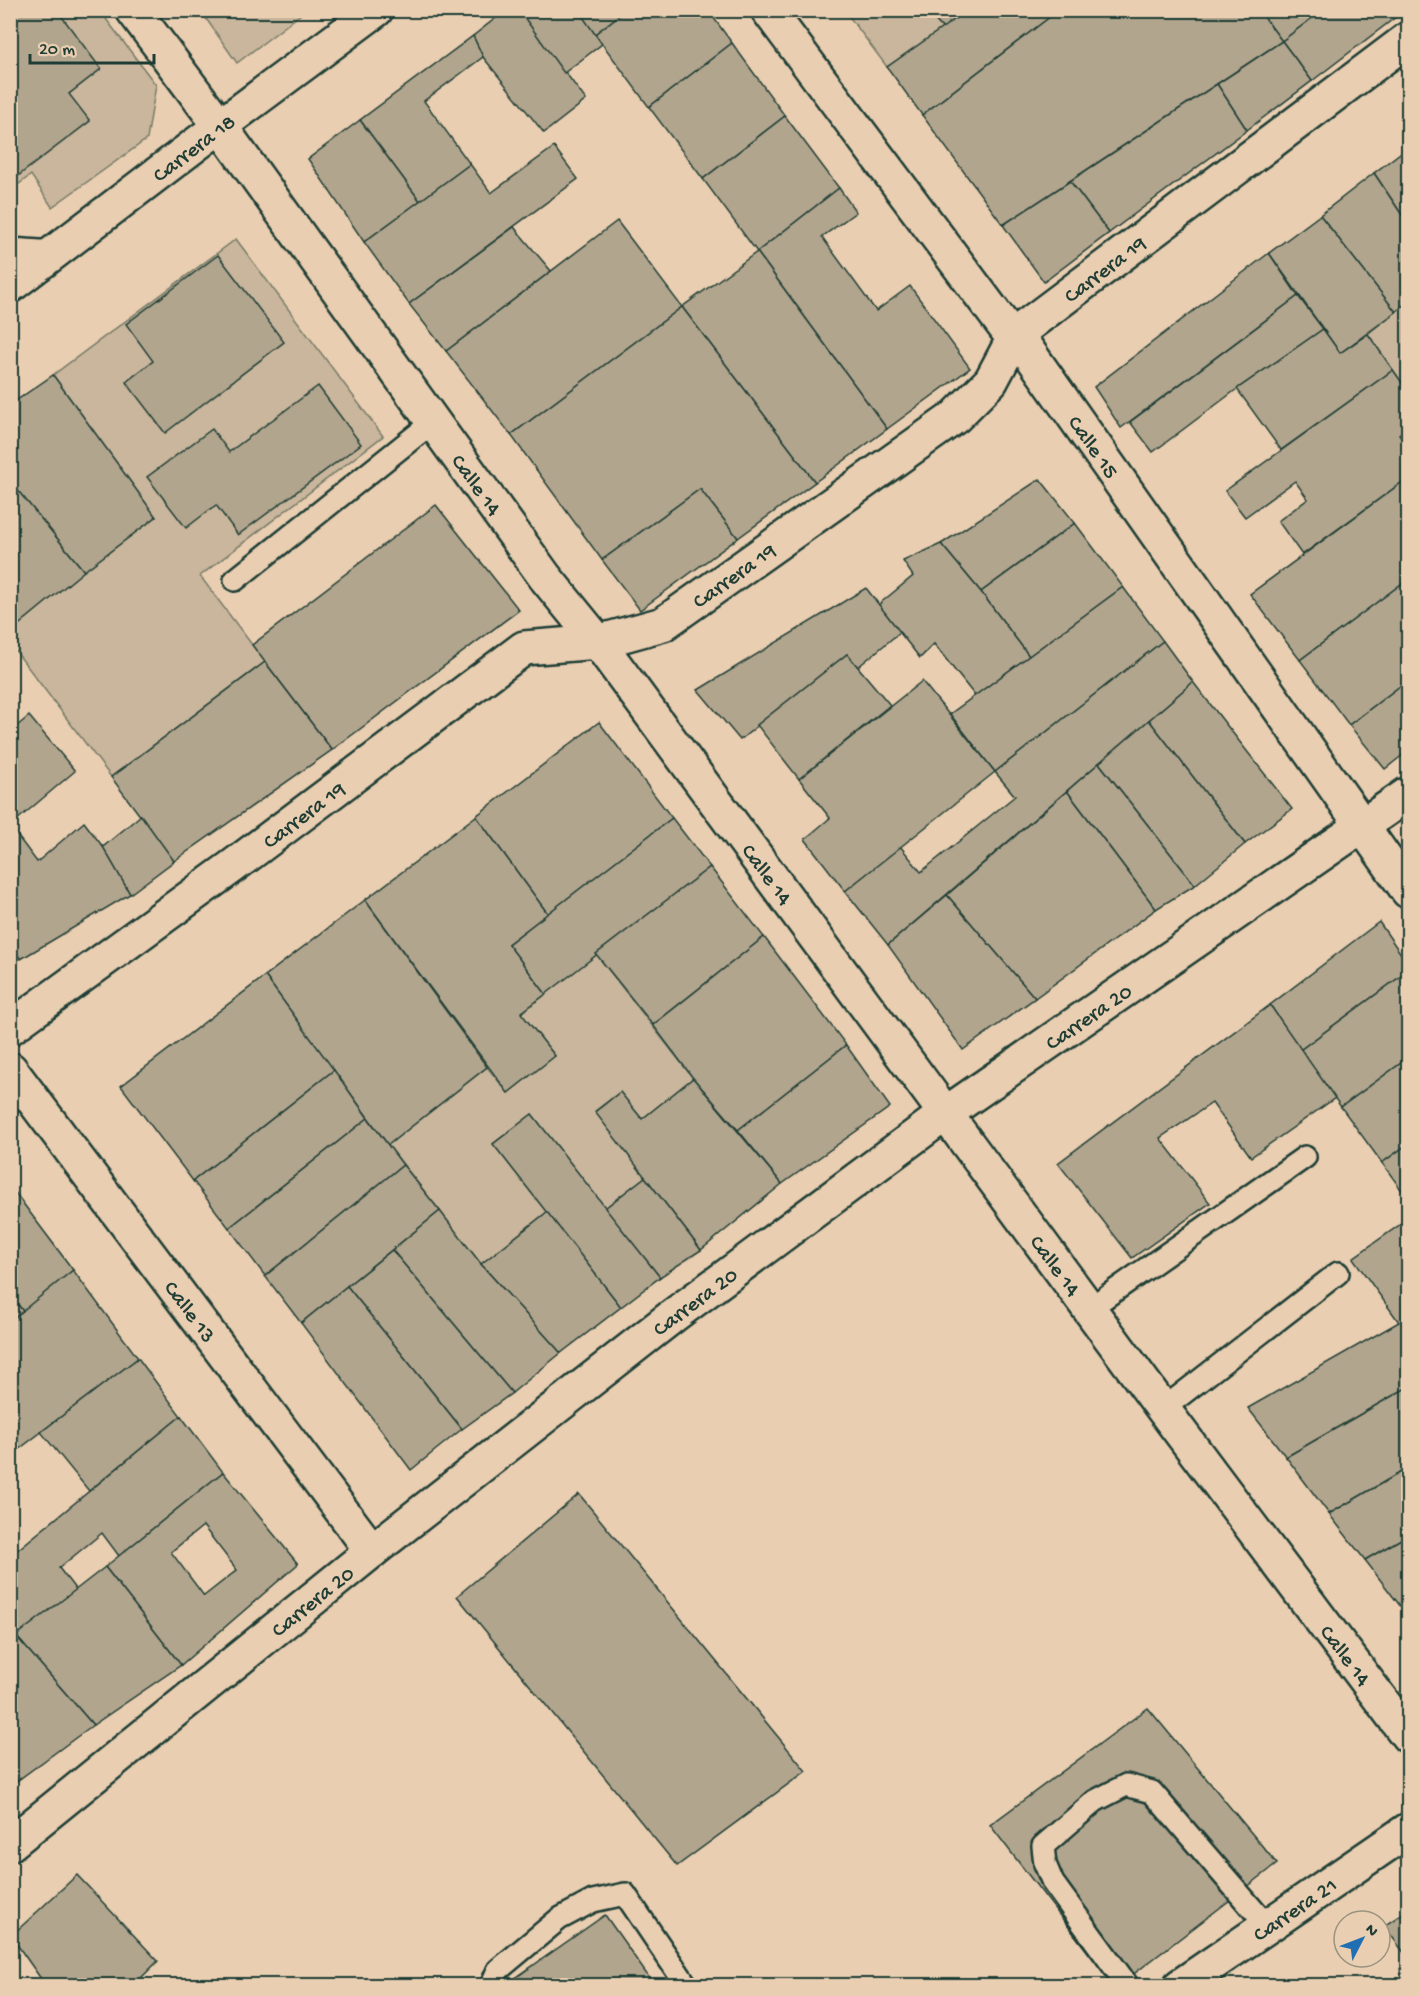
<svg xmlns="http://www.w3.org/2000/svg" width="1419" height="1996" font-family="'Gochi Hand',sans-serif">
  <style>
    .green { fill: #c9b69c; stroke: #747a68; stroke-width: 1.5 }
    .building { fill: #b2a58e; stroke: #1f3d34; stroke-width: 1.5; fill-rule: evenodd }
    .lines { fill: none; stroke-linecap: round; stroke-linejoin: round }
    .lane-casing { stroke: #1f3d34; stroke-width: 26 }
    .street-casing { stroke: #1f3d34; stroke-width: 38 }
    .lane { stroke: #eaceb1; stroke-width: 21 }
    .street { stroke: #eaceb1; stroke-width: 33 }
    .labels { text-anchor: middle; stroke-width: 6; stroke-linejoin: round; paint-order: stroke }
    .street-label { font-size: 22px; fill: #1f3d34; stroke: #eaceb1 }
  </style>
  <rect width="100%" height="100%" fill="#eaceb1"/>
  <filter id="ink" filterUnits="userSpaceOnUse"><feTurbulence type="fractalNoise" baseFrequency=".0167" numOctaves="2"/><feDisplacementMap in="SourceGraphic" scale="12" xChannelSelector="R" yChannelSelector="G"/><feConvolveMatrix kernelMatrix="1 2 1 2 8 2 1 2 1" color-interpolation-filters="sRGB"/></filter>
  <g filter="url(#ink)">
    <g class="green">
      <path d="M 200,10 L 305,10 L 305,11 L 237,63 Z"/>
      <path d="M 11,11 L 100,11 L 156,85 L 147,139 L 52,207 L 31,175 L 11,190 Z"/>
      <path d="M 845,11 L 926,11 L 943,29 L 887,67 Z"/>
      <path d="M 236,239 L 383,436 L 200,576 L 265,662 L 111,777 L 11,645 L 10,632 L 84,571 L 156,517 L 53,375 Z"/>
      <path d="M 1408,301 L 1408,391 L 1368,334 Z"/>
      <path d="M 596,954 L 693,1078 L 642,1119 L 620,1092 L 595,1111 L 645,1177 L 605,1208 L 532,1114 L 493,1144 L 547,1212 L 481,1264 L 388,1145 L 487,1067 L 508,1093 L 555,1056 L 521,1013 Z"/>
    </g>
    <g class="building">
      <path d="M 10,10 L 57,10 L 101,69 L 69,94 L 90,121 L 10,182 Z"/>
      <path d="M 506,10 L 519,10 L 586,100 L 544,133 L 483,57 L 473,36 Z"/>
      <path d="M 519,10 L 579,10 L 602,44 L 564,73 Z"/>
      <path d="M 578,10 L 626,10 L 595,34 Z"/>
      <path d="M 626,10 L 708,10 L 732,43 L 649,107 L 595,34 Z"/>
      <path d="M 926,10 L 968,10 L 943,29 Z"/>
      <path d="M 968,10 L 1059,10 L 922,115 L 887,67 Z"/>
      <path d="M 1059,10 L 1259,10 L 1282,41 L 1003,225 L 922,115 Z"/>
      <path d="M 1259,10 L 1323,10 L 1282,41 Z"/>
      <path d="M 1323,10 L 1405,10 L 1312,81 L 1282,41 Z"/>
      <path d="M 473,36 L 483,57 L 424,101 L 470,164 L 420,201 L 360,120 Z"/>
      <path d="M 1282,41 L 1312,81 L 1247,130 L 1217,84 Z"/>
      <path d="M 732,43 L 785,116 L 703,179 L 649,107 Z"/>
      <path d="M 1217,84 L 1247,130 L 1109,233 L 1070,181 Z"/>
      <path d="M 785,116 L 839,188 L 757,252 L 703,179 Z"/>
      <path d="M 360,120 L 420,201 L 364,242 L 308,159 Z"/>
      <path d="M 554,147 L 578,179 L 409,304 L 364,242 L 470,164 L 491,193 Z"/>
      <path d="M 1408,147 L 1408,224 L 1374,173 Z"/>
      <path d="M 1374,173 L 1408,224 L 1408,301 L 1396,312 L 1320,215 Z"/>
      <path d="M 1070,181 L 1109,233 L 1044,282 L 1003,225 Z"/>
      <path d="M 839,188 L 856,212 L 822,237 L 876,311 L 910,286 L 970,368 L 887,429 L 757,252 Z"/>
      <path d="M 1320,215 L 1396,312 L 1340,353 L 1269,253 Z"/>
      <path d="M 617,221 L 682,307 L 511,435 L 446,351 Z"/>
      <path d="M 514,227 L 551,271 L 446,351 L 409,304 Z"/>
      <path d="M 757,252 L 887,429 L 815,482 L 682,307 Z"/>
      <path d="M 1269,253 L 1298,296 L 1121,428 L 1094,387 Z"/>
      <path d="M 218,255 L 284,342 L 165,433 L 126,382 L 153,361 L 126,324 Z"/>
      <path d="M 1298,296 L 1323,329 L 1237,389 L 1153,452 L 1130,422 Z"/>
      <path d="M 682,307 L 815,482 L 738,538 L 700,489 L 602,560 L 511,435 Z"/>
      <path d="M 1323,329 L 1340,353 L 1368,334 L 1393,370 L 1281,450 L 1237,389 Z"/>
      <path d="M 1393,370 L 1408,391 L 1408,427 L 1399,434 L 1408,447 L 1408,478 L 1302,555 L 1278,521 L 1308,499 L 1295,481 L 1245,517 L 1225,491 Z"/>
      <path d="M 53,375 L 156,517 L 84,571 L 10,481 L 10,405 Z"/>
      <path d="M 318,386 L 361,444 L 238,535 L 216,505 L 186,528 L 147,477 L 212,429 L 229,452 Z"/>
      <path d="M 1408,478 L 1408,579 L 1300,660 L 1250,594 Z"/>
      <path d="M 1040,479 L 1075,523 L 981,592 L 941,544 Z"/>
      <path d="M 10,481 L 84,571 L 10,632 Z"/>
      <path d="M 700,489 L 738,538 L 640,610 L 602,560 Z"/>
      <path d="M 436,505 L 519,610 L 332,750 L 252,645 Z"/>
      <path d="M 1075,523 L 1123,587 L 1029,656 L 981,592 Z"/>
      <path d="M 941,544 L 981,592 L 1029,656 L 975,696 L 934,644 L 920,658 L 878,605 L 913,576 L 903,561 Z"/>
      <path d="M 1408,579 L 1408,680 L 1349,725 L 1300,660 Z"/>
      <path d="M 1123,587 L 1163,641 L 995,772 L 950,714 Z"/>
      <path d="M 866,588 L 900,632 L 858,667 L 847,654 L 740,740 L 698,690 Z"/>
      <path d="M 1163,641 L 1193,682 L 888,945 L 845,891 L 900,846 L 921,872 L 1015,796 L 995,772 Z"/>
      <path d="M 847,654 L 890,705 L 799,779 L 757,725 Z"/>
      <path d="M 265,662 L 332,750 L 174,861 L 111,777 Z"/>
      <path d="M 1408,680 L 1408,751 L 1385,769 L 1349,725 Z"/>
      <path d="M 922,681 L 995,772 L 845,891 L 805,839 L 830,818 L 799,779 Z"/>
      <path d="M 1193,682 L 1292,809 L 1245,844 L 1149,720 Z"/>
      <path d="M 29,716 L 75,771 L 10,826 L 10,732 Z"/>
      <path d="M 1149,720 L 1245,844 L 1195,885 L 1099,763 Z"/>
      <path d="M 599,722 L 672,818 L 548,914 L 476,816 Z"/>
      <path d="M 1099,763 L 1195,885 L 1156,909 L 1067,791 Z"/>
      <path d="M 1067,791 L 1156,909 L 1035,998 L 947,895 Z"/>
      <path d="M 141,815 L 174,861 L 130,894 L 103,847 Z"/>
      <path d="M 476,816 L 548,914 L 508,944 L 546,994 L 521,1013 L 555,1056 L 508,1093 L 365,900 Z"/>
      <path d="M 672,818 L 710,867 L 546,994 L 508,944 Z"/>
      <path d="M 84,822 L 103,847 L 130,894 L 21,959 L 10,946 L 10,826 L 37,862 Z"/>
      <path d="M 710,867 L 764,937 L 653,1025 L 596,954 Z"/>
      <path d="M 947,895 L 1035,998 L 963,1050 L 888,945 Z"/>
      <path d="M 365,900 L 487,1067 L 388,1145 L 265,976 Z"/>
      <path d="M 1379,922 L 1408,964 L 1408,971 L 1300,1050 L 1270,1005 Z"/>
      <path d="M 764,937 L 846,1045 L 738,1130 L 693,1078 L 653,1025 Z"/>
      <path d="M 1408,971 L 1408,1058 L 1341,1107 L 1300,1050 Z"/>
      <path d="M 265,976 L 334,1070 L 193,1181 L 121,1086 Z"/>
      <path d="M 1270,1005 L 1335,1098 L 1251,1157 L 1212,1103 L 1160,1138 L 1210,1203 L 1132,1258 L 1058,1163 Z"/>
      <path d="M 846,1045 L 890,1107 L 782,1184 L 738,1130 Z"/>
      <path d="M 1408,1058 L 1408,1144 L 1382,1163 L 1341,1107 Z"/>
      <path d="M 334,1070 L 368,1118 L 229,1228 L 193,1181 Z"/>
      <path d="M 693,1078 L 782,1184 L 701,1250 L 595,1112 L 620,1092 L 642,1119 Z"/>
      <path d="M 532,1114 L 660,1277 L 621,1307 L 493,1144 Z"/>
      <path d="M 368,1118 L 403,1165 L 265,1276 L 229,1228 Z"/>
      <path d="M 1408,1144 L 1408,1199 L 1382,1163 Z"/>
      <path d="M 403,1165 L 440,1211 L 301,1323 L 265,1276 Z"/>
      <path d="M 645,1177 L 701,1250 L 660,1277 L 605,1208 Z"/>
      <path d="M 10,1186 L 73,1270 L 23,1311 L 10,1295 Z"/>
      <path d="M 440,1211 L 481,1264 L 561,1353 L 512,1393 L 392,1250 Z"/>
      <path d="M 547,1212 L 621,1307 L 561,1353 L 481,1264 Z"/>
      <path d="M 1408,1219 L 1408,1387 L 1286,1457 L 1248,1408 L 1399,1322 L 1353,1258 Z"/>
      <path d="M 392,1250 L 512,1393 L 462,1429 L 347,1286 Z"/>
      <path d="M 73,1270 L 138,1358 L 10,1456 L 10,1321 Z"/>
      <path d="M 347,1286 L 462,1429 L 411,1470 L 301,1323 Z"/>
      <path d="M 10,1295 L 23,1311 L 10,1321 Z"/>
      <path d="M 138,1358 L 181,1416 L 89,1491 L 41,1432 Z"/>
      <path d="M 1408,1387 L 1408,1468 L 1329,1514 L 1286,1457 Z"/>
      <path d="M 181,1416 L 223,1472 L 119,1556 L 102,1533 L 59,1568 L 76,1590 L 16,1636 L 10,1629 L 10,1556 Z"/>
      <path d="M 1408,1468 L 1408,1535 L 1365,1560 L 1329,1514 Z"/>
      <path d="M 223,1472 L 298,1564 L 181,1665 L 105,1567 ZM 203,1526 L 237,1570 L 204,1596 L 171,1552 Z"/>
      <path d="M 579,1494 L 806,1771 L 677,1866 L 457,1596 Z"/>
      <path d="M 1408,1535 L 1408,1616 L 1365,1560 Z"/>
      <path d="M 105,1567 L 181,1665 L 93,1725 L 16,1636 Z"/>
      <path d="M 16,1636 L 93,1725 L 10,1786 L 10,1640 Z"/>
      <path d="M 1148,1708 L 1277,1864 L 1118,1986 L 1114,1986 L 990,1825 Z"/>
      <path d="M 77,1875 L 158,1961 L 133,1986 L 46,1986 L 11,1936 Z"/>
      <path d="M 1408,1910 L 1408,1958 L 1384,1926 Z"/>
      <path d="M 605,1915 L 655,1986 L 504,1986 Z"/>
    </g>
    <g class="lines">
      <defs>
        <g id="lane">
          <path d="M 10,249 L 55,252"/>
          <path d="M 235,580 L 434,421"/>
          <path d="M 1090,1308 L 1305,1157"/>
          <path d="M 1163,1409 L 1338,1273"/>
          <path d="M 491,1986 L 498,1970 L 559,1919 L 593,1901 L 625,1894 L 687,1986"/>
          <path d="M 1128,1986 L 1053,1883 L 1045,1864 L 1043,1846 L 1095,1801 L 1126,1785 L 1152,1792 L 1268,1927"/>
        </g>
        <g id="street">
          <path id="s1" d="M 133,10 L 220,126 L 545,577 L 598,642 L 1163,1409 L 1408,1736"/>
          <path id="s2" d="M 768,10 L 1007,330 L 1016,334 L 1408,891"/>
          <path id="s3" d="M 10,286 L 220,126 L 376,10"/>
          <path id="s4" d="M 10,1028 L 233,866 L 524,648 L 598,642 L 663,624 L 955,417 L 991,381 L 1016,334 L 1408,39"/>
          <path id="s5" d="M 10,1069 L 372,1551"/>
          <path id="s6" d="M 10,1844 L 372,1551 L 674,1315 L 945,1114 L 1408,794"/>
          <path id="s7" d="M 1180,1986 L 1408,1830"/>
        </g>
      </defs>
      <use href="#lane" class="lane-casing"/>
      <use href="#street" class="street-casing"/>
      <use href="#lane" class="lane"/>
      <use href="#street" class="street"/>
    </g>
  </g>
  <g class="labels">
    <g class="street-label">
      <text dy="8" stroke="none"><textPath href="#s3" startOffset="230">Carrera 18</textPath></text>
      <text dy="8" stroke="none"><textPath href="#s4" startOffset="1353">Carrera 19</textPath></text>
      <text dy="8" stroke="none"><textPath href="#s2" startOffset="546">Calle 15</textPath></text>
      <text dy="8" stroke="none"><textPath href="#s1" startOffset="586">Calle 14</textPath></text>
      <text dy="8" stroke="none"><textPath href="#s4" startOffset="867">Carrera 19</textPath></text>
      <text dy="8" stroke="none"><textPath href="#s4" startOffset="363">Carrera 19</textPath></text>
      <text dy="8" stroke="none"><textPath href="#s1" startOffset="1072">Calle 14</textPath></text>
      <text dy="8" stroke="none"><textPath href="#s6" startOffset="1360">Carrera 20</textPath></text>
      <text dy="8" stroke="none"><textPath href="#s1" startOffset="1558">Calle 14</textPath></text>
      <text dy="8" stroke="none"><textPath href="#s6" startOffset="874">Carrera 20</textPath></text>
      <text dy="8" stroke="none"><textPath href="#s5" startOffset="302">Calle 13</textPath></text>
      <text dy="8" stroke="none"><textPath href="#s6" startOffset="388">Carrera 20</textPath></text>
      <text dy="8" stroke="none"><textPath href="#s1" startOffset="2044">Calle 14</textPath></text>
      <text dy="8" stroke="none"><textPath href="#s7" startOffset="138">Carrera 21</textPath></text>
    </g>
  </g>
  <rect width="1419" height="1996" fill="none" stroke="#eaceb1" stroke-width="36"/>
  <rect x="18" y="18" width="1383" height="1960" fill="none" stroke="#1f3d34" stroke-width="2" filter="url(#ink)"/>
  <g transform="translate(1362 1939) rotate(48)"><circle r="28" fill="#eaceb1" stroke="#99947f" stroke-width="1.5"/>
  <path d="M0-4.5L10 22L0 15L-10 22Z" fill="#1f6fb2"/>
  <text y="-9" font-size="16" font-weight="bold" text-anchor="middle" fill="#1f3d34">N</text>
  </g>
  <path d="M30 54v9h124v-9" fill="none" stroke="#1f3d34" stroke-width="3"/>
  <text x="39" y="54" font-size="18" fill="#1f3d34" stroke="#eaceb1" stroke-width="4.5" paint-order="stroke">20 m</text>
</svg>
